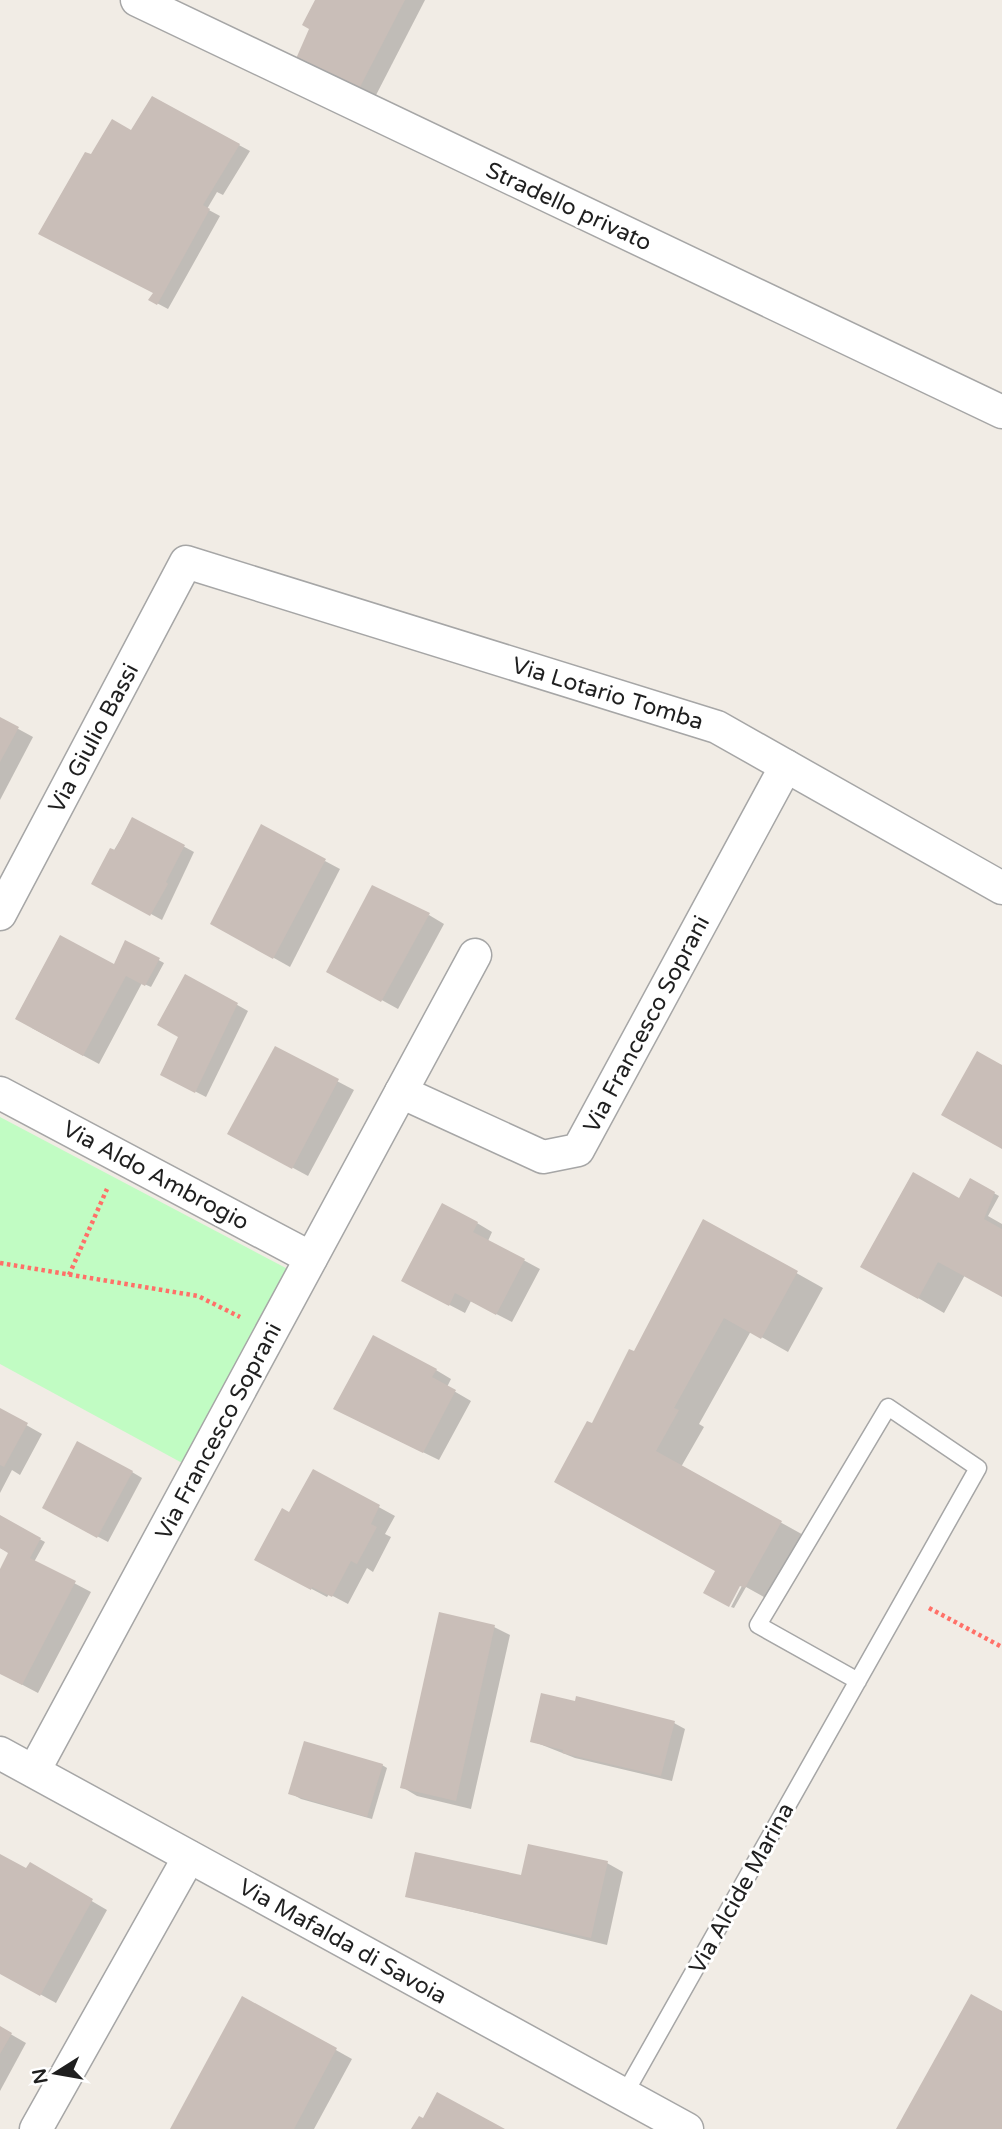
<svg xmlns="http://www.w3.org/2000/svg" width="1002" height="2129" font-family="'Varela Round',sans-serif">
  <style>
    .park { fill: #c1fcc3 }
    .shadow { fill: #0003 }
    .building { fill: #c9beb8 }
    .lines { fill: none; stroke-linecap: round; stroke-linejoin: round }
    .lane-casing { stroke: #a6a6a6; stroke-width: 19 }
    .street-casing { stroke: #a6a6a6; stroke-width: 35 }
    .path { stroke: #ff7068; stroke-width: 4.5; stroke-dasharray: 3.5 3.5; stroke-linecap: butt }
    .lane { stroke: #fff; stroke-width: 16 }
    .street { stroke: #fff; stroke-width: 32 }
    .labels { text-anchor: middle; stroke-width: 6; stroke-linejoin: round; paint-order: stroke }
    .street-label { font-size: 23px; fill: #1f1f1f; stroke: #fff }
  </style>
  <rect width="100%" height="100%" fill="#f1ece5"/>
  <path class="park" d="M 0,1117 L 301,1276 L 184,1464 L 0,1364 Z"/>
  <g class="shadow">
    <path d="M 317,0 L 425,0 L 374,99 L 313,69 L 311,29 Z"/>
    <path d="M 152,98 L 250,151 L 223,195 L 217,192 L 207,209 L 220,216 L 168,309 L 151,300 L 155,293 L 92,157 L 132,133 Z"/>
    <path d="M 0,719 L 33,737 L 0,800 Z"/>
    <path d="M 133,819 L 194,852 L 162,920 L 94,883 Z"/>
    <path d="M 325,861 L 340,869 L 290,967 L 212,923 Z"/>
    <path d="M 429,915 L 444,924 L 398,1009 L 329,971 Z"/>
    <path d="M 126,942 L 164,963 L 151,987 L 142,983 L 99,1064 L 32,1028 L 115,967 Z"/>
    <path d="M 186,976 L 248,1011 L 206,1097 L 173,1080 Z"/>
    <path d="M 276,1049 L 354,1090 L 308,1176 L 245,1142 Z"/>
    <path d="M 971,1180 L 999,1196 L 988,1216 L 1002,1224 L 1002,1296 L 965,1275 L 944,1313 L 863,1266 L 960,1200 Z"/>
    <path d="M 704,1221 L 823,1288 L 788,1352 L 751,1331 L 699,1424 L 704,1427 L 681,1467 L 807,1537 L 771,1601 L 746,1587 L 734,1608 L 731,1607 L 743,1584 L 717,1571 L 592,1426 L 635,1354 Z"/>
    <path d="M 477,1223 L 492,1232 L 488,1241 L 540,1269 L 512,1322 L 471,1301 L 465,1313 L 419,1289 Z"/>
    <path d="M 436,1370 L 451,1379 L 447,1387 L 471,1401 L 439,1460 L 351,1417 Z"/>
    <path d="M 0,1410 L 42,1434 L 20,1475 L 12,1470 L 0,1493 Z"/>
    <path d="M 313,1471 L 395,1516 L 385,1534 L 391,1537 L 373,1572 L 367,1568 L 348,1604 L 329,1594 L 327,1597 L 272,1568 L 290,1515 Z"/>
    <path d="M 132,1472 L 142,1478 L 108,1542 L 55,1514 Z"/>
    <path d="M 0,1517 L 45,1542 L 34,1562 L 91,1592 L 38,1693 L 0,1673 L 0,1572 L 10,1553 L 0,1548 Z"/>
    <path d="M 494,1627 L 510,1635 L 471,1809 L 417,1796 L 402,1787 Z"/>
    <path d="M 674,1723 L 685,1729 L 672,1781 L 575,1758 L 532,1741 Z"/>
    <path d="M 382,1765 L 387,1768 L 372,1819 L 301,1799 L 290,1793 Z"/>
    <path d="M 0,1856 L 27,1870 L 30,1865 L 107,1910 L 56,2003 L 0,1972 Z"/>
    <path d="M 607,1863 L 623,1872 L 607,1945 L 407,1896 Z"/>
    <path d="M 243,1998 L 352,2059 L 314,2129 L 172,2129 Z"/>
    <path d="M 0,2028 L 26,2043 L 0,2091 Z"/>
  </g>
  <g class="building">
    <path d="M 315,0 L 405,0 L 358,91 L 295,61 L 309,29 L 302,25 Z"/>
    <path d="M 152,96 L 240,144 L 203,205 L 210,209 L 157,305 L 148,300 L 153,293 L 38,234 L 85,152 L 91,154 L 112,119 L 131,130 Z"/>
    <path d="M 0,717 L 19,727 L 0,762 Z"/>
    <path d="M 132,817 L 185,845 L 166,882 L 168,884 L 150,916 L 91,884 L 110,848 L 115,850 Z"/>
    <path d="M 261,824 L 326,859 L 273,959 L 210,924 Z"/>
    <path d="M 372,885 L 430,913 L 381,1002 L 326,972 Z"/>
    <path d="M 60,935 L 114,964 L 125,940 L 160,958 L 145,986 L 126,976 L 83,1056 L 15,1019 Z"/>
    <path d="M 185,974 L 238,1003 L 195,1093 L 160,1075 L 178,1037 L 157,1025 Z"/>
    <path d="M 275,1046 L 339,1079 L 292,1169 L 227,1134 Z"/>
    <path d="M 977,1051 L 1002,1065 L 1002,1149 L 941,1115 Z"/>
    <path d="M 913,1172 L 959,1198 L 970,1178 L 995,1192 L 984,1219 L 1002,1229 L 1002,1297 L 938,1262 L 918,1299 L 860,1267 Z"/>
    <path d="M 442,1203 L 478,1222 L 473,1232 L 525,1259 L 496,1315 L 455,1293 L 449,1306 L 401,1281 Z"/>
    <path d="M 703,1219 L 798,1271 L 761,1339 L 724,1318 L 674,1408 L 679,1410 L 656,1451 L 782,1521 L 745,1588 L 740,1586 L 729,1607 L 703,1593 L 715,1571 L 554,1482 L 587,1421 L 592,1423 L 629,1349 L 634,1351 Z"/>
    <path d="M 373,1335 L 437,1369 L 432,1377 L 456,1390 L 423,1453 L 333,1409 Z"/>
    <path d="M 0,1408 L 28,1423 L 4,1467 L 0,1465 Z"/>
    <path d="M 77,1441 L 133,1471 L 97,1538 L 42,1508 Z"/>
    <path d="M 313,1469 L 380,1505 L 371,1524 L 377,1527 L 357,1564 L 351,1561 L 332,1597 L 312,1587 L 311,1590 L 254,1560 L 282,1508 L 289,1512 Z"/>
    <path d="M 0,1515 L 41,1538 L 30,1558 L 76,1581 L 22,1685 L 0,1674 L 0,1569 L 8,1553 L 0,1548 Z"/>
    <path d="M 439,1612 L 495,1625 L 456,1801 L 400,1788 Z"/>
    <path d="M 541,1693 L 575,1701 L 576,1696 L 675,1721 L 661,1776 L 562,1753 L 563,1750 L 530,1742 Z"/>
    <path d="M 304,1741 L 383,1764 L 367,1817 L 288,1794 Z"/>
    <path d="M 528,1844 L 608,1861 L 591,1938 L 405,1897 L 415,1852 L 521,1875 Z"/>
    <path d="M 0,1854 L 26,1868 L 30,1862 L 93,1899 L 40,1996 L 0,1974 Z"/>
    <path d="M 971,1994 L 1002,2011 L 1002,2129 L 896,2129 Z"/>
    <path d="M 242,1996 L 337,2048 L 294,2129 L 170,2129 Z"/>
    <path d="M 0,2026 L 12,2033 L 0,2054 Z"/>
    <path d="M 437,2092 L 505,2129 L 411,2129 L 419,2116 L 423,2118 Z"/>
  </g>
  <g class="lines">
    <defs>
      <path id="lane" d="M 624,2095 L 978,1468 L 888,1407 L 758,1625 L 858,1681"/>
      <g id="street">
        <path d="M 137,0 L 1002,412"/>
        <path d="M 0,914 L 186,562 L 717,727 L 1002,888"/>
        <path d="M 401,1092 L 543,1157 L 578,1150 L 786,766"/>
        <path d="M 0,1093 L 311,1258"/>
        <path d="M 0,1753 L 687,2129"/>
        <path d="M 34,1771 L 475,955"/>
        <path d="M 36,2129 L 189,1857"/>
      </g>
    </defs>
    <use href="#lane" class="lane-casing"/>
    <use href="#street" class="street-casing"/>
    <g class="path">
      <path d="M 0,1263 L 198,1296 L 240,1317"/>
      <path d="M 69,1275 L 107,1189"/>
      <path d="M 929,1608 L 1002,1647"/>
    </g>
    <use href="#lane" class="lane"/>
    <use href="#street" class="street"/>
  </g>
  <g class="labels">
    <g class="street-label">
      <text transform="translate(569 206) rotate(25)" y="8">Stradello privato</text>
      <text transform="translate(608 693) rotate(17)" y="8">Via Lotario Tomba</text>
      <text transform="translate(93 738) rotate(-62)" y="8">Via Giulio Bassi</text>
      <text transform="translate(646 1024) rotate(-62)" y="8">Via Francesco Soprani</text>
      <text transform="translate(156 1175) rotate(28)" y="8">Via Aldo Ambrogio</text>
      <text transform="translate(218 1431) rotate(-62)" y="8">Via Francesco Soprani</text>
      <text transform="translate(741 1888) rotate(-61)" y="8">Via Alcide Marina</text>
      <text transform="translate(343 1941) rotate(29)" y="8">Via Mafalda di Savoia</text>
    </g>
  </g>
  <g transform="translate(56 2073) rotate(259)" stroke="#ffffff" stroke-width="5" paint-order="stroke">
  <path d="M0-5L12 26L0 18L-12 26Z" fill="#1f1f1f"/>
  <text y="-10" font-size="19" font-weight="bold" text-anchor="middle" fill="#1f1f1f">N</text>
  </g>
</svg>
